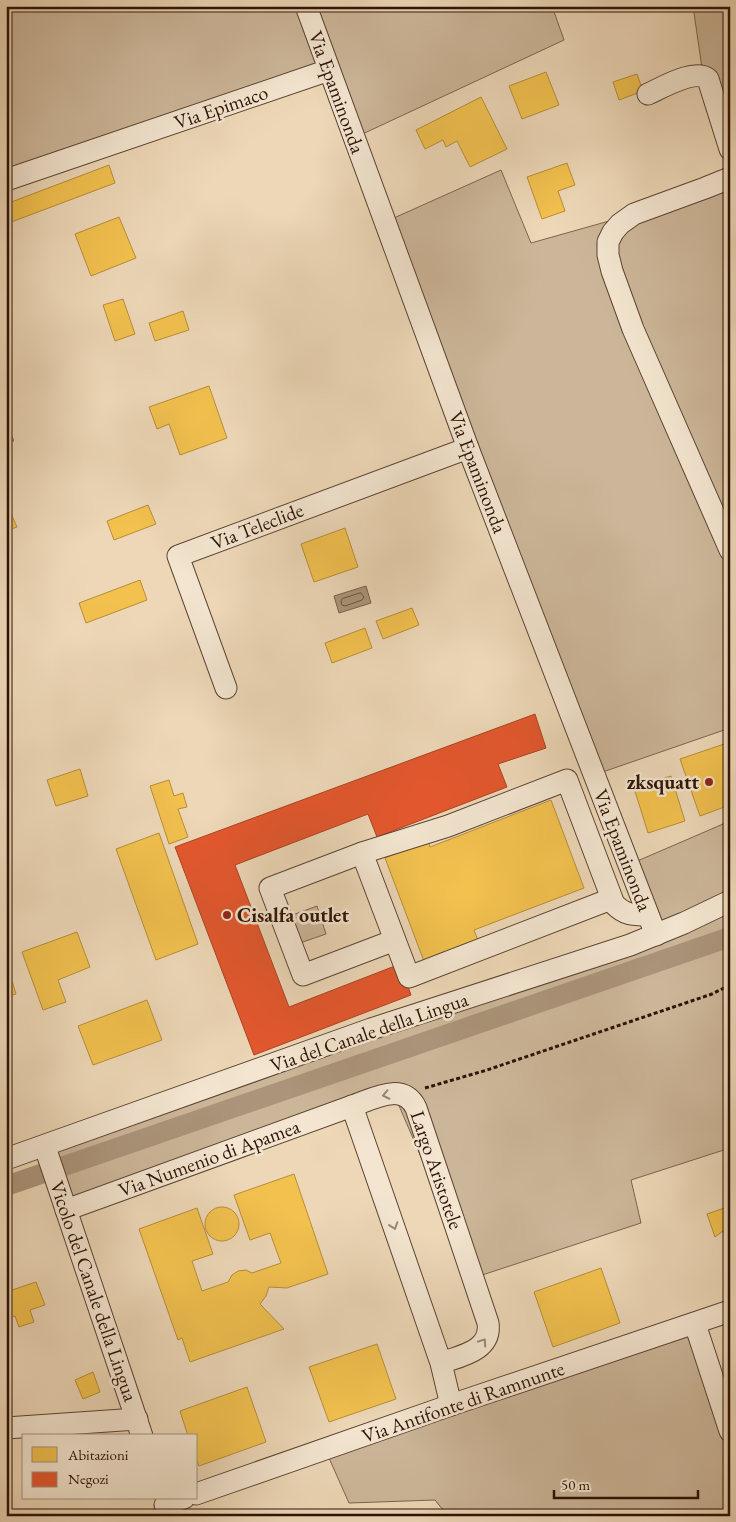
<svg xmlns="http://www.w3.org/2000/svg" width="736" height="1522" font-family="'EB Garamond',serif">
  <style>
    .green { fill: #ccb699; stroke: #7c644f }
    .water { fill: #ab947a; stroke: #78604b }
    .homes { fill: #f2c14e; stroke: #b78d38 }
    .shops { fill: #e4572e; stroke: #ad4322 }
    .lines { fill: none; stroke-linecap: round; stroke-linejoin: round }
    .shore { stroke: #6c5440; stroke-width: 1 }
    .stream { stroke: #78604b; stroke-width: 5.5 }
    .canal { stroke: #ab947a; stroke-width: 20 }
    .minor-casing { stroke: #5c4432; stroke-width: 23 }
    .path { stroke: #2c1305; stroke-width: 3; stroke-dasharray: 4 2.5; stroke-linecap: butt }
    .minor { stroke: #f3e5d0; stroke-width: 21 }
    .oneway { stroke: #998675 }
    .poi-dot { fill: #8f2418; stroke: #f3e5d0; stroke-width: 2 }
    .labels { text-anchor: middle; stroke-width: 5; stroke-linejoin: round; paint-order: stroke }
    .street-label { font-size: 20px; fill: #2c1305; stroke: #f3e5d0 }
    .poi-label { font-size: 20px; font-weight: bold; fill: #2c1305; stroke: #f3e5d0; text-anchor: end }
  </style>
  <rect width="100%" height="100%" fill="#edd7b7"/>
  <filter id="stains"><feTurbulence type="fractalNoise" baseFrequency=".004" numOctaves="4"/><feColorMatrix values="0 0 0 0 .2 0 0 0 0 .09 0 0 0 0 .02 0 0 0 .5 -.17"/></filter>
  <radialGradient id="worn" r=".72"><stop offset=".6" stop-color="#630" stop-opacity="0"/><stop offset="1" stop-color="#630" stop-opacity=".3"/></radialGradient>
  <g class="green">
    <path d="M 6,6 L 552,6 L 564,40 L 354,138 L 330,71 L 6,180 Z"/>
    <path d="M 693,6 L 730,6 L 730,154 L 703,75 Z"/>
    <path d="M 501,170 L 531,243 L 634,214 L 730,170 L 730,728 L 594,775 L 385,222 Z"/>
    <path d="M 730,821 L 730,1148 L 631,1180 L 641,1223 L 473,1278 L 394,1094 L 66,1210 L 45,1147 L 655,935 L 628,865 Z"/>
    <path d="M 317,906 L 326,934 L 297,944 L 287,917 Z"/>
    <path d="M 695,1324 L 730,1431 L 730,1516 L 448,1516 L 435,1500 L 349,1503 L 325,1449 Z"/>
  </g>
  <path class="water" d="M 366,586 L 371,603 L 339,613 L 334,596 Z"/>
  <g class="homes">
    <path d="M 546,72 L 559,105 L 522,119 L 509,86 Z"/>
    <path d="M 637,74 L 643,91 L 619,100 L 613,82 Z"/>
    <path d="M 481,97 L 507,149 L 470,167 L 457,141 L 446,147 L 443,140 L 425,149 L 416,130 Z"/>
    <path d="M 567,163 L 575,185 L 558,191 L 565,211 L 542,219 L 527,177 Z"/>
    <path d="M 109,165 L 115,183 L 6,224 L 6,204 Z"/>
    <path d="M 119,217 L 136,258 L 91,276 L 75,234 Z"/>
    <path d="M 123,299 L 135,334 L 115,341 L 103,305 Z"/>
    <path d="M 183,311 L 189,330 L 155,341 L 149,323 Z"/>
    <path d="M 209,386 L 227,438 L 180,455 L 169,424 L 157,429 L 149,407 Z"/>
    <path d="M 6,502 L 17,527 L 6,531 Z"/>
    <path d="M 148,505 L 156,524 L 114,540 L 107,521 Z"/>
    <path d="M 345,528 L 358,567 L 314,582 L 301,544 Z"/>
    <path d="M 140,580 L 147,600 L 86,623 L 79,603 Z"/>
    <path d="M 412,608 L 419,625 L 383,639 L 376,621 Z"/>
    <path d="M 365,628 L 372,648 L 332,663 L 325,643 Z"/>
    <path d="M 730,742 L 730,805 L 700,816 L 680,759 Z"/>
    <path d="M 80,769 L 88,796 L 56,806 L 47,780 Z"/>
    <path d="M 671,776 L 685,821 L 648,833 L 634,788 Z"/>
    <path d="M 169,780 L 174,796 L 183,793 L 187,807 L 178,809 L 188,837 L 169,844 L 150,786 Z"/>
    <path d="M 551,800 L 584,888 L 474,930 L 479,943 L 425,964 L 385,858 L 428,841 L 430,847 Z"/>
    <path d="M 159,833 L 198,944 L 156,960 L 116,849 Z"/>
    <path d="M 77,932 L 90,967 L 58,980 L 66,1002 L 43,1010 L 22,952 Z"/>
    <path d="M 6,961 L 16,994 L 6,997 Z"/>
    <path d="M 147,1000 L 162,1040 L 93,1065 L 78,1026 Z"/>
    <path d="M 294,1174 L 328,1274 L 287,1288 L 269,1287 L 266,1296 L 260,1304 L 284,1329 L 190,1362 L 182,1338 L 178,1340 L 139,1229 L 197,1208 L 213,1254 L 192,1261 L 202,1291 L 228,1282 L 232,1275 L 238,1271 L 246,1270 L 252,1273 L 281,1263 L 270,1233 L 250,1240 L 234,1195 Z"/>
    <path d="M 730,1206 L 730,1238 L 726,1239 L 723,1231 L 715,1237 L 707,1214 Z"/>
    <circle cx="222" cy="1224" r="17"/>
    <path d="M 601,1268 L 620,1323 L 553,1347 L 534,1292 Z"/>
    <path d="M 36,1282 L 45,1305 L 30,1310 L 34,1322 L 19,1327 L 15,1316 L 6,1319 L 6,1292 Z"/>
    <path d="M 377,1344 L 396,1399 L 329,1422 L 309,1367 Z"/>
    <path d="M 93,1372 L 100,1392 L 83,1399 L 75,1380 Z"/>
    <path d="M 247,1387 L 266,1442 L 199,1466 L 196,1458 L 196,1436 L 188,1436 L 180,1411 Z"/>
  </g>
  <path class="shops" d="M 535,714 L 546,748 L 498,764 L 507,787 L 377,837 L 368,814 L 235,865 L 289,1007 L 400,964 L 411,995 L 254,1055 L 175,847 Z"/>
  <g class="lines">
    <path class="shore" d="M 361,593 L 364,597 L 362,600 L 345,606 L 342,605 L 341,601 L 342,599 Z"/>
    <path class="stream" d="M 6,427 L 11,440"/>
    <path class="canal" d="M 6,1186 L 730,937"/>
    <defs>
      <g id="minor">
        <path d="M 306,6 L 468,448 L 656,935"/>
        <path d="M 648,94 C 662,88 694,68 708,79 L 730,149"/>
        <path d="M 730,178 L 705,188 L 634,214 L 620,224 L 613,232 L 608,242 L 608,255 L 612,271 L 633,329 L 730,550"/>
        <path d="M 6,180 L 329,70"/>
        <path d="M 226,688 L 178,556 L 468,448"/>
        <path d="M 362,853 L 448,826 L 567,780 L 614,904 C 625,915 632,915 648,915"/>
        <path d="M 395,940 L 303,975 L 270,888 L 362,853 L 409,977 L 611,899"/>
        <path d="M 45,1147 L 142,1436"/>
        <path d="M 6,1159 L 371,1029 L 630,945 L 684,923 L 730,901"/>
        <path d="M 66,1210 L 352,1106"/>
        <path d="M 695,1324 L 730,1431"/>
        <path d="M 441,1363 C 460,1356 492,1351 488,1323 L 416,1108 C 403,1081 373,1099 352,1106 L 441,1363 L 451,1405"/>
        <path d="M 6,1428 L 137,1419"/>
        <path d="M 196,1494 L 451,1405 L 730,1311"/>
        <path d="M 165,1505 L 184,1498"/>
      </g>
    </defs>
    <use href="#minor" class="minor-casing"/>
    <path class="path" d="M 425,1088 L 487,1070 L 712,994 L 730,985"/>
    <use href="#minor" class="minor"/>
  </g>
  <defs><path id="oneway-chevron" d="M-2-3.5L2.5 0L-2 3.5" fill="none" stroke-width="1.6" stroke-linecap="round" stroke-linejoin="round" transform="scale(1.25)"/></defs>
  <g class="oneway">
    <use href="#oneway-chevron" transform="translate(386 1095) rotate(168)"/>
    <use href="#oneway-chevron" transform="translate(394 1226) rotate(71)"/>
    <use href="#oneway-chevron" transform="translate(483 1342) rotate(-56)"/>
  </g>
  <g class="poi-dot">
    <circle cx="709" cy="782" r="5"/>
    <circle cx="227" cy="915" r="5"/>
  </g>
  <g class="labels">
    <g class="street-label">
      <text transform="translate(337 92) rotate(70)" y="7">Via Epaminonda</text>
      <text transform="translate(221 107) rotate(-19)" y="7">Via Epimaco</text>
      <text transform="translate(478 472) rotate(69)" y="7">Via Epaminonda</text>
      <text transform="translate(257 526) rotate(-21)" y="7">Via Teleclide</text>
      <text transform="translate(623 850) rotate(69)" y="7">Via Epaminonda</text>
      <text transform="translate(369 1032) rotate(-19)" y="7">Via del Canale della Lingua</text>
      <text transform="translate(209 1158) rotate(-20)" y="7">Via Numenio di Apamea</text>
      <text transform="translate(437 1170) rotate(71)" y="7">Largo Aristotele</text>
      <text transform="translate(94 1291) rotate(71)" y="7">Vicolo del Canale della Lingua</text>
      <text transform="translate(463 1402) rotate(-19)" y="7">Via Antifonte di Ramnunte</text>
    </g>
    <g class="poi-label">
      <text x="699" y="789">zksquatt</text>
      <text x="237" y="922" text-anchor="start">Cisalfa outlet</text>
    </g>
  </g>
  <rect width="736" height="1522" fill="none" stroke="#edd7b7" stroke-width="25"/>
  <rect x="8" y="8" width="721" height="1507" fill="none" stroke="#2c1305" stroke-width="2.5"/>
  <rect x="12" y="12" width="711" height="1497" fill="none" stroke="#2c1305"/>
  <rect x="22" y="1434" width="175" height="65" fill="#f3e5d0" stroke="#a3917f"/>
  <rect x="32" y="1447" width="25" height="15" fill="#f2c14e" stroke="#a3917f"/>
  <text x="68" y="1460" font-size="15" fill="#2c1305">Abitazioni</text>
  <rect x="32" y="1472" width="25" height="15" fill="#e4572e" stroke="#a3917f"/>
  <text x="68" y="1484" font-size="15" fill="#2c1305">Negozi</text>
  <path d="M554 1490v8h144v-8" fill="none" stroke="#2c1305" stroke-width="2.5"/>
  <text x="561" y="1490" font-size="15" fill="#2c1305" stroke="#f3e5d0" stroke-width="4" paint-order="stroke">50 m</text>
  <rect width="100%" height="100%" filter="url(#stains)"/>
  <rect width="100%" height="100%" fill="url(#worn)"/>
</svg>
